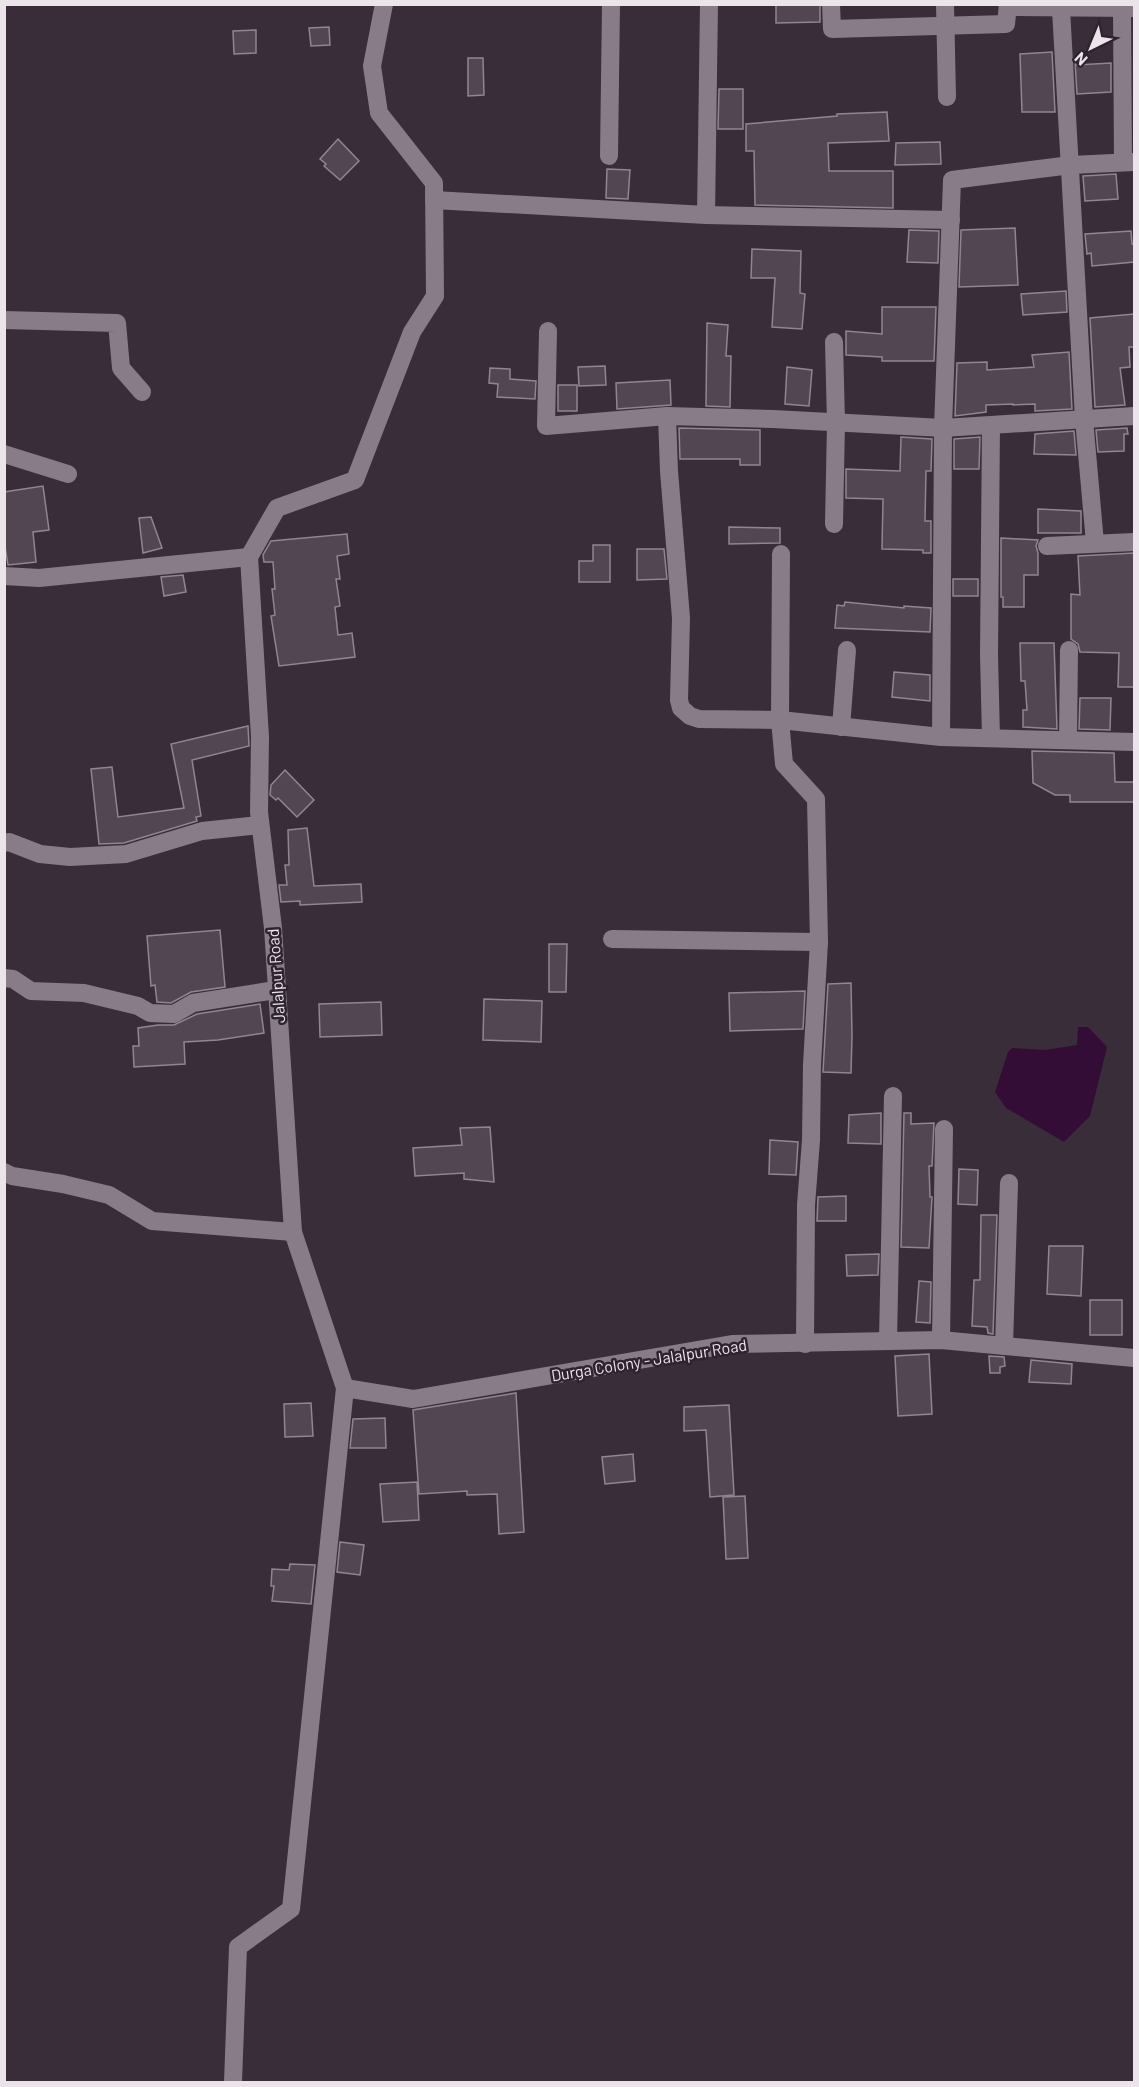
<svg xmlns="http://www.w3.org/2000/svg" width="1139" height="2087" font-family="Barlow,sans-serif">
  <style>
    .water { fill: #330d35 }
    .building { fill: #524652; stroke: #918591; stroke-width: 1.5 }
    .lines { fill: none; stroke-linecap: round; stroke-linejoin: round }
    .minor { stroke: #887c88; stroke-width: 18 }
    .labels { text-anchor: middle; stroke-width: 5; stroke-linejoin: round; paint-order: stroke }
    .street-label { font-size: 16px; fill: #ebe4eb; stroke: #2e232e }
  </style>
  <rect width="100%" height="100%" fill="#382d38"/>
  <path class="water" d="M 1078,1027 L 1088,1027 L 1107,1047 L 1090,1116 L 1064,1142 L 1006,1108 L 995,1092 L 1008,1052 L 1012,1048 L 1045,1050 L 1077,1045 Z"/>
  <g class="building">
    <path d="M 776,4 L 820,4 L 820,22 L 776,23 Z"/>
    <path d="M 329,27 L 330,45 L 311,46 L 309,28 Z"/>
    <path d="M 256,30 L 256,53 L 234,54 L 233,31 Z"/>
    <path d="M 1052,52 L 1055,112 L 1022,112 L 1020,54 Z"/>
    <path d="M 468,58 L 483,58 L 484,95 L 468,96 Z"/>
    <path d="M 1075,62 L 1076,65 L 1111,63 L 1111,92 L 1077,94 Z"/>
    <path d="M 719,89 L 743,89 L 743,129 L 718,129 Z"/>
    <path d="M 887,112 L 889,141 L 828,143 L 829,171 L 893,171 L 893,208 L 755,205 L 754,151 L 746,151 L 746,124 L 837,116 L 837,114 Z"/>
    <path d="M 338,139 L 359,161 L 340,180 L 324,166 L 326,164 L 320,159 Z"/>
    <path d="M 940,142 L 941,164 L 895,165 L 896,143 Z"/>
    <path d="M 607,169 L 630,170 L 628,199 L 606,198 Z"/>
    <path d="M 1116,174 L 1118,199 L 1085,201 L 1083,176 Z"/>
    <path d="M 1015,228 L 1018,285 L 959,287 L 961,230 Z"/>
    <path d="M 909,230 L 939,231 L 938,263 L 907,262 Z"/>
    <path d="M 1131,231 L 1132,244 L 1134,244 L 1134,262 L 1092,266 L 1091,253 L 1087,254 L 1085,234 Z"/>
    <path d="M 752,249 L 801,251 L 800,293 L 805,294 L 802,329 L 772,327 L 775,278 L 751,278 Z"/>
    <path d="M 1066,291 L 1067,312 L 1023,315 L 1021,294 Z"/>
    <path d="M 882,307 L 936,307 L 934,361 L 882,361 L 882,357 L 846,355 L 846,331 L 882,334 Z"/>
    <path d="M 1134,314 L 1134,347 L 1129,347 L 1130,367 L 1120,368 L 1125,405 L 1095,407 L 1090,318 Z"/>
    <path d="M 707,323 L 728,325 L 726,356 L 731,356 L 730,407 L 706,406 Z"/>
    <path d="M 1069,352 L 1072,409 L 1035,411 L 1035,404 L 1013,405 L 1013,404 L 986,405 L 986,412 L 955,416 L 957,363 L 987,362 L 987,370 L 1034,367 L 1032,355 Z"/>
    <path d="M 605,366 L 606,385 L 579,386 L 578,367 Z"/>
    <path d="M 787,367 L 812,370 L 809,406 L 785,404 Z"/>
    <path d="M 490,368 L 510,369 L 510,379 L 536,381 L 535,399 L 497,397 L 498,384 L 489,383 Z"/>
    <path d="M 670,380 L 671,405 L 617,409 L 616,383 Z"/>
    <rect x="558" y="385" width="19" height="26"/>
    <path d="M 679,428 L 760,430 L 760,465 L 740,465 L 740,459 L 680,459 Z"/>
    <path d="M 1127,428 L 1128,434 L 1124,434 L 1124,451 L 1098,452 L 1096,430 Z"/>
    <path d="M 1074,431 L 1076,455 L 1034,454 L 1035,434 Z"/>
    <path d="M 901,437 L 932,439 L 931,471 L 926,471 L 925,521 L 931,521 L 931,553 L 923,553 L 923,550 L 882,549 L 883,499 L 846,498 L 846,469 L 900,471 Z"/>
    <path d="M 980,437 L 979,469 L 954,469 L 954,439 Z"/>
    <path d="M 43,486 L 49,530 L 33,532 L 36,562 L 8,565 L 4,540 L 4,492 Z"/>
    <path d="M 1038,509 L 1081,511 L 1081,533 L 1038,533 Z"/>
    <path d="M 151,517 L 162,548 L 143,553 L 139,518 Z"/>
    <path d="M 729,527 L 780,528 L 780,543 L 729,544 Z"/>
    <path d="M 347,534 L 349,554 L 337,556 L 340,579 L 336,579 L 340,606 L 335,607 L 338,635 L 352,633 L 355,657 L 279,666 L 271,616 L 275,615 L 272,589 L 275,589 L 273,562 L 264,562 L 263,555 L 271,541 Z"/>
    <path d="M 1001,538 L 1038,540 L 1036,546 L 1038,553 L 1038,575 L 1024,575 L 1024,607 L 1003,607 L 1003,597 L 1001,597 Z"/>
    <path d="M 593,545 L 610,545 L 610,582 L 579,582 L 579,561 L 593,561 Z"/>
    <path d="M 637,549 L 664,549 L 667,579 L 637,580 Z"/>
    <path d="M 1134,553 L 1134,687 L 1118,687 L 1119,653 L 1080,652 L 1078,644 L 1071,639 L 1071,594 L 1080,595 L 1078,556 Z"/>
    <path d="M 183,575 L 186,592 L 164,596 L 161,577 Z"/>
    <rect x="953" y="579" width="25" height="17"/>
    <path d="M 845,602 L 904,608 L 904,606 L 931,608 L 930,632 L 835,628 L 837,605 L 844,606 Z"/>
    <path d="M 1020,643 L 1054,643 L 1057,729 L 1023,727 L 1023,710 L 1027,710 L 1025,681 L 1021,681 Z"/>
    <path d="M 894,672 L 930,675 L 930,701 L 892,697 Z"/>
    <path d="M 1080,698 L 1111,698 L 1110,730 L 1079,729 Z"/>
    <path d="M 248,726 L 249,746 L 192,760 L 201,816 L 196,817 L 197,821 L 124,843 L 99,844 L 91,769 L 112,767 L 118,817 L 184,808 L 171,744 Z"/>
    <path d="M 1032,751 L 1114,753 L 1115,782 L 1134,782 L 1134,802 L 1070,802 L 1070,795 L 1055,795 L 1033,783 Z"/>
    <path d="M 285,770 L 314,800 L 297,817 L 278,798 L 276,800 L 270,795 L 271,785 Z"/>
    <path d="M 307,828 L 314,886 L 361,884 L 362,902 L 300,905 L 300,901 L 281,902 L 279,885 L 287,885 L 285,865 L 289,865 L 288,830 Z"/>
    <path d="M 220,930 L 225,987 L 191,992 L 171,1003 L 157,1002 L 155,985 L 151,986 L 147,936 Z"/>
    <path d="M 549,944 L 567,944 L 566,992 L 549,992 Z"/>
    <path d="M 851,983 L 852,1036 L 851,1073 L 823,1072 L 828,984 Z"/>
    <path d="M 805,991 L 803,1029 L 730,1031 L 729,993 Z"/>
    <path d="M 484,999 L 542,1001 L 541,1042 L 483,1040 Z"/>
    <path d="M 381,1002 L 382,1035 L 320,1037 L 319,1004 Z"/>
    <path d="M 260,1004 L 264,1033 L 218,1040 L 184,1042 L 185,1064 L 134,1067 L 133,1046 L 139,1046 L 138,1028 L 158,1025 L 174,1025 L 197,1014 Z"/>
    <path d="M 881,1113 L 881,1144 L 848,1143 L 849,1115 Z"/>
    <path d="M 904,1113 L 911,1113 L 911,1124 L 934,1123 L 932,1166 L 929,1166 L 930,1197 L 932,1197 L 929,1248 L 901,1247 Z"/>
    <path d="M 490,1127 L 494,1182 L 464,1179 L 464,1173 L 415,1176 L 413,1148 L 462,1145 L 460,1128 Z"/>
    <path d="M 770,1140 L 798,1142 L 796,1175 L 769,1174 Z"/>
    <path d="M 959,1169 L 978,1170 L 977,1205 L 958,1204 Z"/>
    <path d="M 846,1196 L 846,1221 L 817,1221 L 818,1197 Z"/>
    <path d="M 981,1215 L 997,1215 L 993,1334 L 988,1333 L 987,1327 L 972,1326 L 974,1280 L 980,1280 Z"/>
    <path d="M 1049,1246 L 1083,1246 L 1081,1296 L 1047,1294 Z"/>
    <path d="M 879,1254 L 878,1275 L 847,1276 L 846,1255 Z"/>
    <path d="M 919,1281 L 931,1282 L 930,1323 L 916,1322 Z"/>
    <rect x="1090" y="1300" width="32" height="35"/>
    <path d="M 929,1354 L 932,1414 L 898,1416 L 895,1356 Z"/>
    <path d="M 989,1356 L 1004,1357 L 1005,1366 L 1000,1367 L 1000,1373 L 990,1373 Z"/>
    <path d="M 1031,1360 L 1072,1364 L 1071,1384 L 1029,1382 Z"/>
    <path d="M 516,1393 L 524,1532 L 499,1534 L 497,1494 L 467,1495 L 467,1491 L 419,1494 L 413,1410 Z"/>
    <path d="M 311,1403 L 313,1436 L 285,1437 L 284,1404 Z"/>
    <path d="M 729,1405 L 734,1495 L 710,1497 L 706,1430 L 684,1431 L 684,1407 Z"/>
    <path d="M 385,1418 L 386,1448 L 350,1448 L 353,1419 Z"/>
    <path d="M 633,1454 L 635,1481 L 605,1484 L 602,1457 Z"/>
    <path d="M 417,1482 L 419,1520 L 383,1522 L 380,1484 Z"/>
    <path d="M 745,1496 L 748,1558 L 726,1559 L 723,1497 Z"/>
    <path d="M 340,1542 L 364,1545 L 360,1575 L 337,1572 Z"/>
    <path d="M 290,1564 L 315,1565 L 311,1604 L 272,1601 L 274,1586 L 271,1586 L 272,1569 L 289,1570 Z"/>
  </g>
  <g class="lines">
    <g class="minor">
      <path d="M 831,4 L 832,29 L 1006,24 L 1008,4"/>
      <path d="M 945,4 L 947,97"/>
      <path d="M 1118,4 L 1122,8 L 1123,162"/>
      <path d="M 1008,7 L 1134,8"/>
      <path d="M 1061,9 L 1084,419 L 1095,543"/>
      <path d="M 609,156 L 611,4"/>
      <path d="M 1134,162 L 1071,165 L 952,180 L 943,428 L 941,737 L 1134,742"/>
      <path d="M 434,200 L 706,215 L 951,220"/>
      <path d="M 706,215 L 709,4"/>
      <path d="M 4,320 L 117,323 L 121,368 L 142,392"/>
      <path d="M 548,331 L 546,426 L 667,416 L 773,419 L 943,428 L 1134,416"/>
      <path d="M 834,342 L 836,423 L 834,524"/>
      <path d="M 667,416 L 669,471 L 681,618 L 679,700 L 681,708 L 690,716 L 699,719 L 780,720 L 941,737"/>
      <path d="M 991,425 L 989,655 L 991,738"/>
      <path d="M 4,454 L 68,474"/>
      <path d="M 1047,546 L 1134,542"/>
      <path d="M 781,554 L 780,720 L 784,764 L 816,799 L 819,942 L 812,1065 L 811,1140 L 806,1205 L 805,1344"/>
      <path d="M 249,557 L 277,508 L 355,480 L 412,332 L 435,296 L 434,183 L 379,113 L 372,66 L 384,4"/>
      <path d="M 4,576 L 39,578 L 249,557"/>
      <path d="M 841,727 L 847,650"/>
      <path d="M 1068,740 L 1069,650"/>
      <path d="M 4,843 L 9,842 L 40,854 L 70,857 L 126,854 L 202,831 L 260,825"/>
      <path d="M 612,939 L 819,942"/>
      <path d="M 4,978 L 13,979 L 31,991 L 84,993 L 138,1006 L 150,1013 L 174,1014 L 193,1003 L 269,991"/>
      <path d="M 4,1172 L 12,1176 L 63,1184 L 109,1195 L 152,1221 L 293,1232"/>
      <path d="M 941,1340 L 944,1129"/>
      <path d="M 888,1341 L 893,1096"/>
      <path d="M 1004,1346 L 1009,1183"/>
      <path d="M 345,1388 L 413,1399 L 732,1344 L 941,1340 L 1134,1358"/>
      <path d="M 233,2082 L 238,1947 L 291,1909 L 345,1388 L 293,1232 L 273,928 L 259,812 L 260,737 L 249,557"/>
    </g>
  </g>
  <g class="labels">
    <g class="street-label">
      <text transform="translate(276 976) rotate(-94)" y="6">Jalalpur Road</text>
      <text transform="translate(649 1360) rotate(-9)" y="6">Durga Colony - Jalalpur Road</text>
    </g>
  </g>
  <rect width="1139" height="2087" fill="none" stroke="#ebe4eb" stroke-width="12"/>
  <g transform="translate(1091 48) rotate(223)" stroke="#2e232e" stroke-width="4.5" paint-order="stroke">
  <path d="M0-4.5L10 22L0 15L-10 22Z" fill="#ebe4eb"/>
  <text y="-9" font-size="16" font-weight="bold" text-anchor="middle" fill="#ebe4eb">N</text>
  </g>
</svg>
